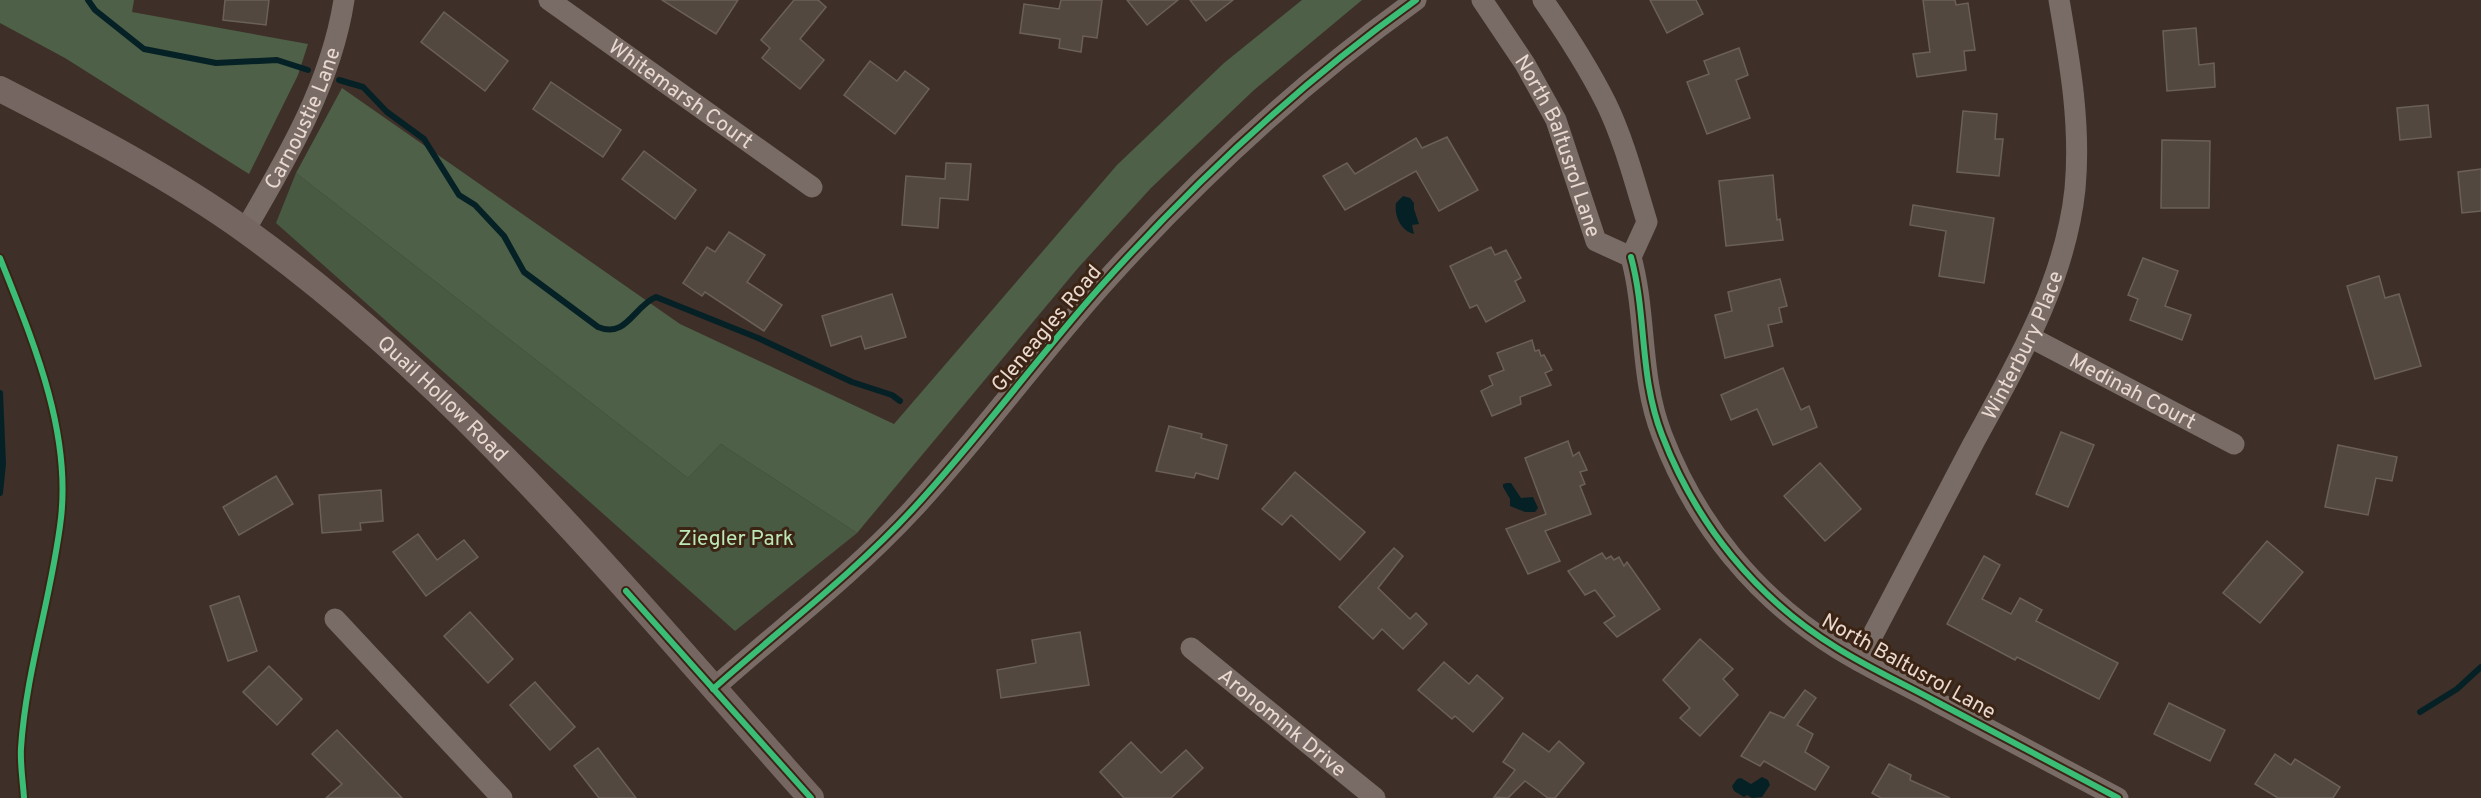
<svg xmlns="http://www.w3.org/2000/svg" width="2481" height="798" font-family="Overpass,sans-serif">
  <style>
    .green { fill: #495a43 }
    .forest { fill: #4e6047 }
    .water { fill: #062126 }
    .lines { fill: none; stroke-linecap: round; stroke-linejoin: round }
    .stream { stroke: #062126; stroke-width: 6 }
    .building { fill: #53483f; stroke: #6b6058; stroke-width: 1.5 }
    .minor { stroke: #796c66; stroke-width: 21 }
    .major { stroke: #756661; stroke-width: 26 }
    .cycleway-casing { stroke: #3c2415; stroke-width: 10 }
    .cycleway { stroke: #3abd76; stroke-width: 6 }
    .labels { text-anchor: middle; stroke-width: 6; stroke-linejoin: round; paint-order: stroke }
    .street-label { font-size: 21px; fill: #ead9d0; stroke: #3c2415 }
    .park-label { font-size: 21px; fill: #bde8b5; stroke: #3c2415 }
  </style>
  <rect width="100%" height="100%" fill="#3e3028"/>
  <path class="green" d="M 296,173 L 688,478 L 721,444 L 857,533 L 735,631 L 276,223 Z"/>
  <g class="forest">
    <path d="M 0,0 L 134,0 L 132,12 L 308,44 L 298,75 L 249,174 L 65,58 L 0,23 Z"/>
    <path d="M 1302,0 L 1362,0 L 1254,90 L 1151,188 L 1078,268 L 857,533 L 721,444 L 688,478 L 296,173 L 342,88 L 680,324 L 894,424 L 1117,165 L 1224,63 Z"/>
  </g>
  <g class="water">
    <path d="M 1403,196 L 1410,198 L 1414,203 L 1414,209 L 1419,224 L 1412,225 L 1414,234 C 1401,231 1394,216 1396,203 Z"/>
    <path d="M 1507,483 L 1511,483 L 1521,498 L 1533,497 L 1538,508 L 1535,512 L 1525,512 L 1510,506 L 1510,499 L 1503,487 L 1503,484 Z"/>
    <path d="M 1762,777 L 1768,780 L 1770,785 L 1762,797 L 1752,798 L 1747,795 L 1744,797 L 1734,791 L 1732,786 L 1737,779 L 1741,778 L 1751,784 Z"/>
  </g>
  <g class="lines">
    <g class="stream">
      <path d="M 88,0 L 95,10 L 144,49 L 216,63 L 277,60 L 308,70"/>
      <path d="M 339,80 L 363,87 L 387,112 L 424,139 L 459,195 L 475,205 L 504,236 L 524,272 L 598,327 C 626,339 634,306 656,297 L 758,338 L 852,382 L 892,395 L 900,401"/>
      <path d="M 0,393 L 3,464 L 0,493"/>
      <path d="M 2420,712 L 2457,689 L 2481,667"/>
    </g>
  </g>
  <g class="building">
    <path d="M 225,0 L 269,0 L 266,25 L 223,20 Z"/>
    <path d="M 662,0 L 738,0 L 716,34 Z"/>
    <path d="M 794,0 L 818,0 L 826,7 L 800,39 L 824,60 L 800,89 L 762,58 L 770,48 L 761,40 Z"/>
    <path d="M 1061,0 L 1102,0 L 1097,38 L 1083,36 L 1081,52 L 1059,48 L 1060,39 L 1020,33 L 1024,4 L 1059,9 Z"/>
    <path d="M 1127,0 L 1178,0 L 1147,25 Z"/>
    <path d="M 1190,0 L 1233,0 L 1206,21 Z"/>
    <path d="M 1650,0 L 1696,0 L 1703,14 L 1667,33 Z"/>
    <path d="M 1923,0 L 1955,0 L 1956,5 L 1968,3 L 1975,50 L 1964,51 L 1966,70 L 1917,77 L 1913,54 L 1930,52 Z"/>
    <path d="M 444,12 L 508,61 L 485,91 L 421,42 Z"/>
    <path d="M 2196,28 L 2199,65 L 2214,63 L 2215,87 L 2167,91 L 2163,31 Z"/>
    <path d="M 1739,48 L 1748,75 L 1736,80 L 1750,118 L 1707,134 L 1687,82 L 1709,74 L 1704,61 Z"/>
    <path d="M 870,61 L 897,81 L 905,71 L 929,89 L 895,134 L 844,95 Z"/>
    <path d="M 551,82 L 621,130 L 603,157 L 533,109 Z"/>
    <path d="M 2428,105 L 2431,137 L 2400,140 L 2397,108 Z"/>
    <path d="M 1963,111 L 1997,114 L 1995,139 L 2003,139 L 1999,176 L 1957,172 Z"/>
    <path d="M 1447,137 L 1478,190 L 1439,211 L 1416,171 L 1345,210 L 1323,176 L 1347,163 L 1355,174 L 1416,138 L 1422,148 Z"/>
    <path d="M 2162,140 L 2210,141 L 2209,208 L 2161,208 Z"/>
    <path d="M 644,151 L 696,190 L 675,219 L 622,179 Z"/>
    <path d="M 946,163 L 971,164 L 968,200 L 940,198 L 938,228 L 902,225 L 906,176 L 945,179 Z"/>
    <path d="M 2481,169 L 2481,211 L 2462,213 L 2458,172 Z"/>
    <path d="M 1773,175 L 1777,220 L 1780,219 L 1783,240 L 1726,246 L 1719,181 Z"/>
    <path d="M 1913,205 L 1994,218 L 1984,283 L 1939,276 L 1946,231 L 1910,225 Z"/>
    <path d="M 729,232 L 765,255 L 747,282 L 782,305 L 764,331 L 705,292 L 702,296 L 683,283 L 707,247 L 715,252 Z"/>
    <path d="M 1491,247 L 1495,255 L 1506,250 L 1521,278 L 1515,281 L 1525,301 L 1486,322 L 1477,305 L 1470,308 L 1450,266 Z"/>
    <path d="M 2143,258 L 2178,271 L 2165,306 L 2191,315 L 2182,340 L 2130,320 L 2138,299 L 2128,295 Z"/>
    <path d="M 2379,276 L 2385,298 L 2399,294 L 2421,366 L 2375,379 L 2347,286 Z"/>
    <path d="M 1780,279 L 1787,306 L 1779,308 L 1782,322 L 1768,325 L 1773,346 L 1725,358 L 1715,315 L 1732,311 L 1728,292 Z"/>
    <path d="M 892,294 L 906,337 L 865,349 L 861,336 L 831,346 L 822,316 Z"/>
    <path d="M 1532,340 L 1535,351 L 1539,350 L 1541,356 L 1544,355 L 1552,370 L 1545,373 L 1551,385 L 1520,397 L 1521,404 L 1492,416 L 1481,391 L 1493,385 L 1489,376 L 1504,370 L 1497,353 Z"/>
    <path d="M 1783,368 L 1801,410 L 1809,406 L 1817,427 L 1773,445 L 1757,409 L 1731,420 L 1721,395 Z"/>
    <path d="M 1169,426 L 1202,434 L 1201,438 L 1227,445 L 1218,479 L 1196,473 L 1194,478 L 1156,471 Z"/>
    <path d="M 2061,432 L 2094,445 L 2068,507 L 2036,494 Z"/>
    <path d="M 1568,441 L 1573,456 L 1579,452 L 1587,470 L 1580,472 L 1585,484 L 1580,486 L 1591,514 L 1545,531 L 1560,561 L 1528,574 L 1506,529 L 1546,514 L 1525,458 Z"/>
    <path d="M 2338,445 L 2397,457 L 2392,481 L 2376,478 L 2368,515 L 2325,507 Z"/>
    <path d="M 1820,463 L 1861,509 L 1825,541 L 1784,496 Z"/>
    <path d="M 1295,472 L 1365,532 L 1340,560 L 1291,515 L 1282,525 L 1262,509 Z"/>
    <path d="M 276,476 L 293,504 L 239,535 L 223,507 Z"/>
    <path d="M 381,490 L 383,521 L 360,523 L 361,530 L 322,533 L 319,495 Z"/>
    <path d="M 418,534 L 437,560 L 464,540 L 478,557 L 426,596 L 393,552 Z"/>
    <path d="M 2267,541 L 2303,572 L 2260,623 L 2223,593 Z"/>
    <path d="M 1394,548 L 1403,556 L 1378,588 L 1410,619 L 1416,613 L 1427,624 L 1403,649 L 1382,629 L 1373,639 L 1339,607 Z"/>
    <path d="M 1602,553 L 1606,559 L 1611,556 L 1614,560 L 1619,557 L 1624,566 L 1627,562 L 1660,609 L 1617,637 L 1604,623 L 1615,616 L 1595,590 L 1585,595 L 1568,571 Z"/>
    <path d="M 1984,556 L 2000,565 L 1982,599 L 2011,614 L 2020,598 L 2042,610 L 2036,621 L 2118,663 L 2099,699 L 2017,657 L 2015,660 L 1947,624 Z"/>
    <path d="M 239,596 L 257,651 L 228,661 L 210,606 Z"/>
    <path d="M 470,612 L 513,659 L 488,683 L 444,636 Z"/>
    <path d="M 1080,632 L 1089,685 L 1001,698 L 997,670 L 1036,663 L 1032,640 Z"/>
    <path d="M 1700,639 L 1733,669 L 1723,679 L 1738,695 L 1700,736 L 1680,718 L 1690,708 L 1663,680 Z"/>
    <path d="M 1444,662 L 1469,684 L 1477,675 L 1503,698 L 1473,732 L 1455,716 L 1452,719 L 1418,690 Z"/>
    <path d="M 269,666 L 302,699 L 277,725 L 243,692 Z"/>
    <path d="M 535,682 L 575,727 L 550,750 L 510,705 Z"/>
    <path d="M 1805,690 L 1816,698 L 1797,725 L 1813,734 L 1805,752 L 1829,767 L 1815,790 L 1764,761 L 1760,766 L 1741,756 L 1770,712 L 1784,718 Z"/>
    <path d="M 2169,703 L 2225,730 L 2210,761 L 2154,734 Z"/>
    <path d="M 337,730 L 402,798 L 326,798 L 342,784 L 312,754 Z"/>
    <path d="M 1523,733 L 1549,752 L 1559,741 L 1584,763 L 1555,798 L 1548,798 L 1525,781 L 1508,798 L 1494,797 L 1515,770 L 1503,762 Z"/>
    <path d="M 1131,742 L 1161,773 L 1186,750 L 1203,768 L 1171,798 L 1124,798 L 1100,772 Z"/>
    <path d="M 598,748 L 636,798 L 599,798 L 574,766 Z"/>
    <path d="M 2275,754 L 2291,765 L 2295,759 L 2340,787 L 2333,798 L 2278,798 L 2255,784 Z"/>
    <path d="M 1889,764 L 1911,775 L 1910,780 L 1950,798 L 1881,798 L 1872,793 Z"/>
  </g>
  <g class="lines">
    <g class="minor">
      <path id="s1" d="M 549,0 L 812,187"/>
      <path id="s2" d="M 1482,0 L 1525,64 L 1556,120 L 1596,241 L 1631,257"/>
      <path d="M 1543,0 C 1566,33 1588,67 1606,103 C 1624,140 1635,183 1647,222 L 1631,257"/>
      <path id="s3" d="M 245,230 C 287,158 331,84 344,0"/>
      <path d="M 1631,257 C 1647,316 1639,376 1662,435 C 1696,524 1756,598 1837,648 C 1869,668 1904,684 1937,702 C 1997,734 2057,766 2118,798"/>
      <path id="s4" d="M 2030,337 L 2234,444"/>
      <path d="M 335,619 L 502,798"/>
      <path id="s5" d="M 1191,648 L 1375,798"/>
      <path id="s6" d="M 1859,661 C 1897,589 1935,516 1973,444 C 2017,363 2065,283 2075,189 C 2081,125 2070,63 2059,0"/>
      <path d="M 713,689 C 780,629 852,575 912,510 C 979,438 1036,359 1101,286 C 1196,180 1300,83 1416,0"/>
    </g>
    <path class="major" id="s7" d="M 0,89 C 82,131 171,177 246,231 C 464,388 633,599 811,798"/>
    <defs>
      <g id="cycleway">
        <path d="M 1631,257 C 1647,316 1639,376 1662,435 C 1696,524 1756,598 1837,648 C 1869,668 1904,684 1937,702 C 1997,734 2057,766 2118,798"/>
        <path d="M 0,258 C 32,339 71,429 61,518 C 52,596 26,670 21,748 C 20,764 23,782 24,798"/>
        <path d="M 626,591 L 811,798"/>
        <path d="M 713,689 C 780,629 852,575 912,510 C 979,438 1036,359 1101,286 C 1196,180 1300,83 1416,0"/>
      </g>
    </defs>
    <use href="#cycleway" class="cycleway-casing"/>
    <use href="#cycleway" class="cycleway"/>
  </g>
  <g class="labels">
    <g class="street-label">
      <text dy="7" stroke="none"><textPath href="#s1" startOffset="162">Whitemarsh Court</textPath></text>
      <text dy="7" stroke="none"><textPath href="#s3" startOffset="126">Carnoustie Lane</textPath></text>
      <text dy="7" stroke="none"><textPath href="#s2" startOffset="166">North Baltusrol Lane</textPath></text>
      <text transform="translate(1046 328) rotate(-50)" y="7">Gleneagles Road</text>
      <text dy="7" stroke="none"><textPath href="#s6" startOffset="356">Winterbury Place</textPath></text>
      <text dy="7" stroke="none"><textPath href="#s4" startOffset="116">Medinah Court</textPath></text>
      <text dy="7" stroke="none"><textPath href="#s7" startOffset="543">Quail Hollow Road</textPath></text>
      <text transform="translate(1909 666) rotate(29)" y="7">North Baltusrol Lane</text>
      <text dy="7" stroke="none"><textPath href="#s5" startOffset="118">Aronomink Drive</textPath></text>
    </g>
    <g class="park-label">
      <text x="736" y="545">Ziegler Park</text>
    </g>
  </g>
</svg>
